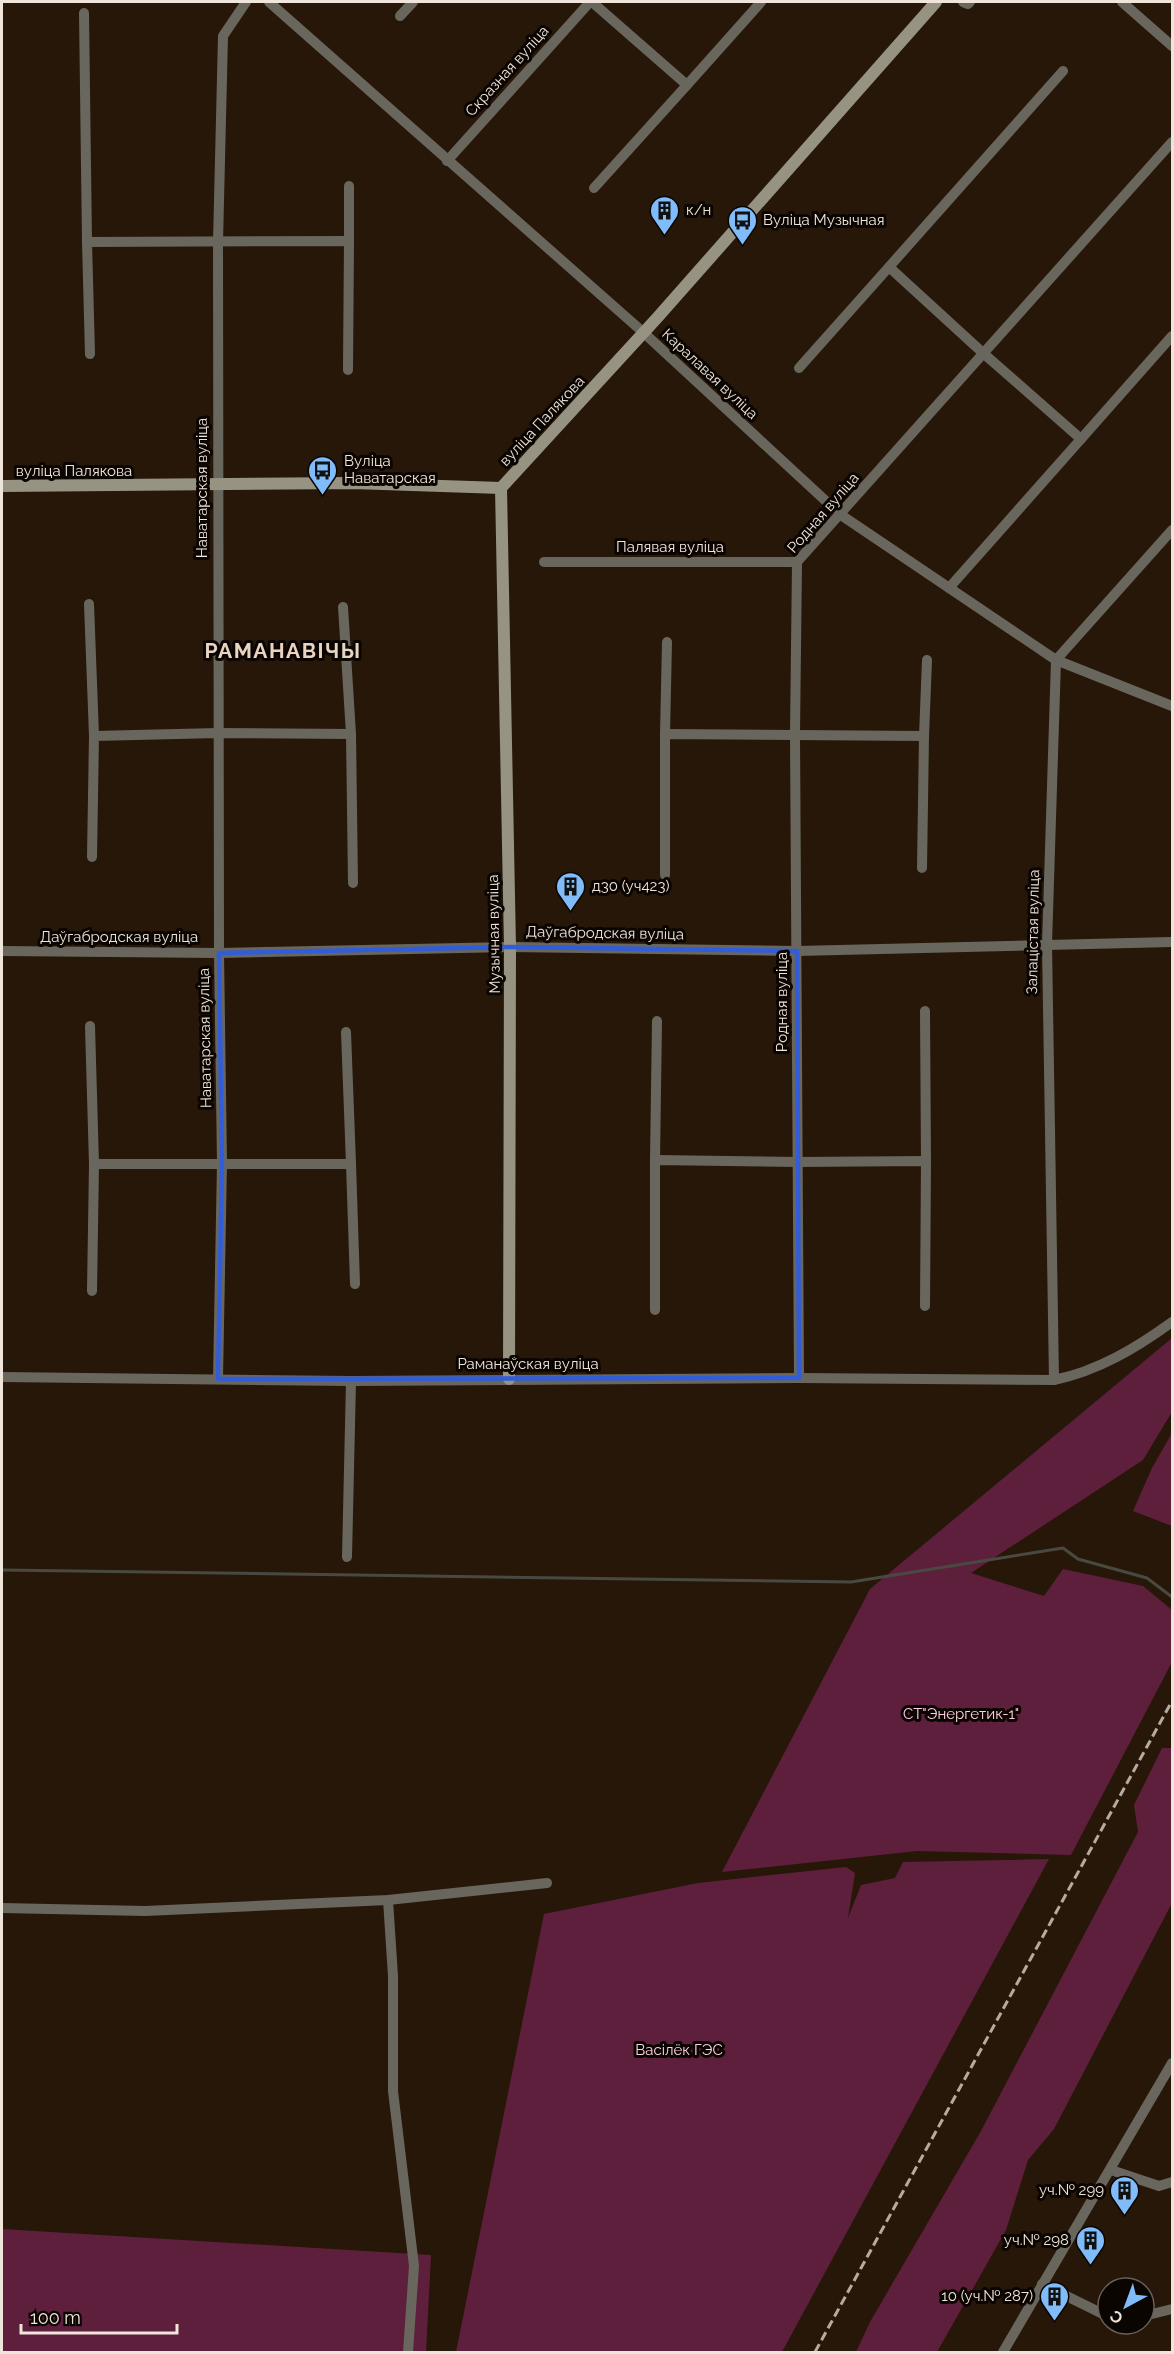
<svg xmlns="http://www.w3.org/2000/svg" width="1174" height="2354" font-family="Raleway,sans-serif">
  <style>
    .green { fill: #5e1f3c }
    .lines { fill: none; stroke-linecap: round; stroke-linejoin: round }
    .stream { stroke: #484a42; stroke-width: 3 }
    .street { stroke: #69675d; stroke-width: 10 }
    .secondary { stroke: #969382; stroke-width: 12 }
    .rail { stroke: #b7ab9f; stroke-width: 3; stroke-dasharray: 9 4.5; stroke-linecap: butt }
    .marked { fill: none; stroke: #325dd8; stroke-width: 4.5; stroke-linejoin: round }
    .labels { text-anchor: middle; stroke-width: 6; stroke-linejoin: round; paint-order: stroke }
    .street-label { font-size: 15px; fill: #f0e5db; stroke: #0b0502 }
    .poi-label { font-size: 15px; fill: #f0e5db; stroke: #0b0502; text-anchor: start }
    .park-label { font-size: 15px; fill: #fcd0df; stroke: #0b0502 }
    .district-label { font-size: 21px; font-weight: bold; letter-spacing: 1.5px; fill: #e9d4c0; stroke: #0b0502 }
  </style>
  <rect width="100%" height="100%" fill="#271708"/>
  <g class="green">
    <path d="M 1172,1338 L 1172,1412 L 1143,1460 L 971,1573 L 1044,1596 L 1063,1569 L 1143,1586 L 1172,1610 L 1172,1662 L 1071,1855 L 917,1851 L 722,1872 L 870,1589 Z"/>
    <path d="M 1172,1433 L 1172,1526 L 1133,1511 L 1152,1468 Z"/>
    <path d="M 1162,1748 L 1172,1748 L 1172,1903 L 1054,2129 L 1028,2160 L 1006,2230 L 937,2352 L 856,2352 L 870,2322 L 981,2131 L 1138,1832 L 1134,1805 Z"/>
    <path d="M 1049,1859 L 782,2352 L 456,2352 L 544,1914 L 698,1883 L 846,1867 L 855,1873 L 848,1918 L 861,1885 L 895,1878 L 903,1862 Z"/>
    <path d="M 2,2229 L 431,2255 L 426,2352 L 2,2352 Z"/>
  </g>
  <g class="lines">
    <path class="stream" d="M 2,1570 L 851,1582 L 1063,1548 L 1078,1559 L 1147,1578 L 1172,1597"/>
    <g class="street">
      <path d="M 269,2 L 644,333 L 841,515 L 1056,660 L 1172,706"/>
      <path d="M 592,2 L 687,85 L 594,188"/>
      <path d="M 963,2 L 968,4 L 970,2"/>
      <path d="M 1122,2 L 1172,46"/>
      <path d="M 84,13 L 87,242"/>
      <path d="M 400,16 L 413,2"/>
      <path d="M 687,85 L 761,2"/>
      <path d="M 447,161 L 590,2"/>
      <path d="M 349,186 L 349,241"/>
      <path d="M 889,267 L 1063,71"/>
      <path d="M 90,354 L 87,242 L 349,241 L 348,370"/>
      <path d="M 799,368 L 889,267 L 983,353 L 1081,439 L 949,588"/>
      <path d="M 1081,439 L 1172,336"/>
      <path d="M 544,562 L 797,562"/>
      <path d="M 89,604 L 94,736"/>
      <path d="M 343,607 L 351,734"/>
      <path d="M 665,734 L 667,642"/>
      <path d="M 924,736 L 927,660"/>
      <path d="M 92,857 L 94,736 L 218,733 L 351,734 L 353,883"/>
      <path d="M 665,875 L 665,734 L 924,736 L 922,868"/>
      <path d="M 2,951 L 219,953 L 510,947 L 797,951 L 1172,942"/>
      <path d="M 925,1011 L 926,1161"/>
      <path d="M 90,1026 L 94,1164"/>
      <path d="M 346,1032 L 351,1164"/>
      <path d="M 655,1160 L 657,1021"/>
      <path d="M 92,1291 L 94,1164 L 351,1164 L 355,1284"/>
      <path d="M 655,1310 L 655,1160 L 797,1162 L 926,1161 L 925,1306"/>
      <path d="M 2,1377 L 351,1381 L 799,1378 L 1054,1380 C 1098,1371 1136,1348 1172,1322"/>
      <path d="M 799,1378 L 795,734 L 797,562 L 1172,142"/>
      <path d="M 218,1379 L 222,1163 L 219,953 L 218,242 L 223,36 L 246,2"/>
      <path d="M 1054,1380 L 1047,944 L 1056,660 L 1172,530"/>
      <path d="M 347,1557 L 351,1381"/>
      <path d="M 388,1900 L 393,1976 L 393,2091 L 414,2266 L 408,2352"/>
      <path d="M 2,1908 L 145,1911 L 388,1900 L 547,1883"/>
      <path d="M 1111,2170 L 1159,2186 L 1172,2182"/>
      <path d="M 1042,2284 L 1101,2313 L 1108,2313"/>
      <path d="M 1144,2316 L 1172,2309"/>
      <path d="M 1003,2352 L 1172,2063"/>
    </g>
    <g class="secondary">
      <path d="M 2,486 L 353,483 L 501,488 L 657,318 L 936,2"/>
      <path d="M 501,488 L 510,947 L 509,1379"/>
    </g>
    <path class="rail" d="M 815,2352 L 1172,1701"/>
  </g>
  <path class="marked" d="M 510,947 L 797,951 L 799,1378 L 218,1379 L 222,1163 L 219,953 Z"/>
  <defs>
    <symbol id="building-pin" viewBox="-11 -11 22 30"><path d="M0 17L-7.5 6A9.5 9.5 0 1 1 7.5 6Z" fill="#81bcfa" stroke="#0b0502"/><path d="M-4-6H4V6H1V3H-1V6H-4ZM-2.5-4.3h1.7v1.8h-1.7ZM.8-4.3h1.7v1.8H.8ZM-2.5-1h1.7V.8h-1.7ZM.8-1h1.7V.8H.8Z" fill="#111"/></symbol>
    <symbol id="bus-pin" viewBox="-11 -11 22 30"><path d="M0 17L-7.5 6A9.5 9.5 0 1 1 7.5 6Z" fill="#81bcfa" stroke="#0b0502"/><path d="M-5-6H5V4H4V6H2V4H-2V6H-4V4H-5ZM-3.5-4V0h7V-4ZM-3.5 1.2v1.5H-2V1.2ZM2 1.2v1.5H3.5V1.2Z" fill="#111"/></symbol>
  </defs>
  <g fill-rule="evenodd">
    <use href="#building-pin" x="648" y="194" width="33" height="45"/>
    <use href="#bus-pin" x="726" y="204" width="33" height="45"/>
    <use href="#bus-pin" x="306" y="454" width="33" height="45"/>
    <use href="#building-pin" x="554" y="870" width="33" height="45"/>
    <use href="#building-pin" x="1108" y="2174" width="33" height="45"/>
    <use href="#building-pin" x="1074" y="2224" width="33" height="45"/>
    <use href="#building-pin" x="1038" y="2280" width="33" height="45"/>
  </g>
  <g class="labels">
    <g class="street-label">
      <text transform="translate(507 71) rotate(-48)" y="5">Скразная вуліца</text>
      <text transform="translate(710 374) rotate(43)" y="5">Каралавая вуліца</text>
      <text transform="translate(542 421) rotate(-47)" y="5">вуліца Палякова</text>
      <text x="74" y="476">вуліца Палякова</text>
      <text transform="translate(202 488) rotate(-90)" y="5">Наватарская вуліца</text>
      <text transform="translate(823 513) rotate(-49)" y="5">Родная вуліца</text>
      <text x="670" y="552">Палявая вуліца</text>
      <text transform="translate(1033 932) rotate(-89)" y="5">Залацістая вуліца</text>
      <text transform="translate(605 933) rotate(1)" y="5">Даўгабродская вуліца</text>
      <text transform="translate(494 934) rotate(-91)" y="5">Музычная вуліца</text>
      <text x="119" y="942">Даўгабродская вуліца</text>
      <text transform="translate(782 1002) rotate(-90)" y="5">Родная вуліца</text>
      <text transform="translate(205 1038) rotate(-91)" y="5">Наватарская вуліца</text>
      <text x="528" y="1369">Раманаўская вуліца</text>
    </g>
    <g class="poi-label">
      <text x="686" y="215">к/н</text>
      <text x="763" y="225">Вуліца Музычная</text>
      <text x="344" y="466">Вуліца<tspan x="344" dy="17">Наватарская</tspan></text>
      <text x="592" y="891">д30 (уч423)</text>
      <text x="1104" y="2195" text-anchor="end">уч.№ 299</text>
      <text x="1069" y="2245" text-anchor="end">уч.№ 298</text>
      <text x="1033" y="2301" text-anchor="end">10 (уч.№ 287)</text>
    </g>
    <g class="park-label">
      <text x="961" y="1719">СТ"Энергетик-1"</text>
      <text x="679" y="2055">Васілёк ГЭС</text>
    </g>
    <g class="district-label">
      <text x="283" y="658">РАМАНАВІЧЫ</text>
    </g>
  </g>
  <rect width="1174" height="2354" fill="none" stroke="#f0e5db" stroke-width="6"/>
  <g transform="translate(1126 2306) rotate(221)"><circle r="28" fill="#0b0502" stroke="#675f59" stroke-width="1.5"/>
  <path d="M0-4.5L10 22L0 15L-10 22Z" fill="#81bcfa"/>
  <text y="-9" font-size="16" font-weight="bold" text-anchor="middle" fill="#f0e5db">С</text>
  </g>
  <path d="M21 2324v9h156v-9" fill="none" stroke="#f0e5db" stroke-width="3"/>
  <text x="30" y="2324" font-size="18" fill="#f0e5db" stroke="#0b0502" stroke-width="4.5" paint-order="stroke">100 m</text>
</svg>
